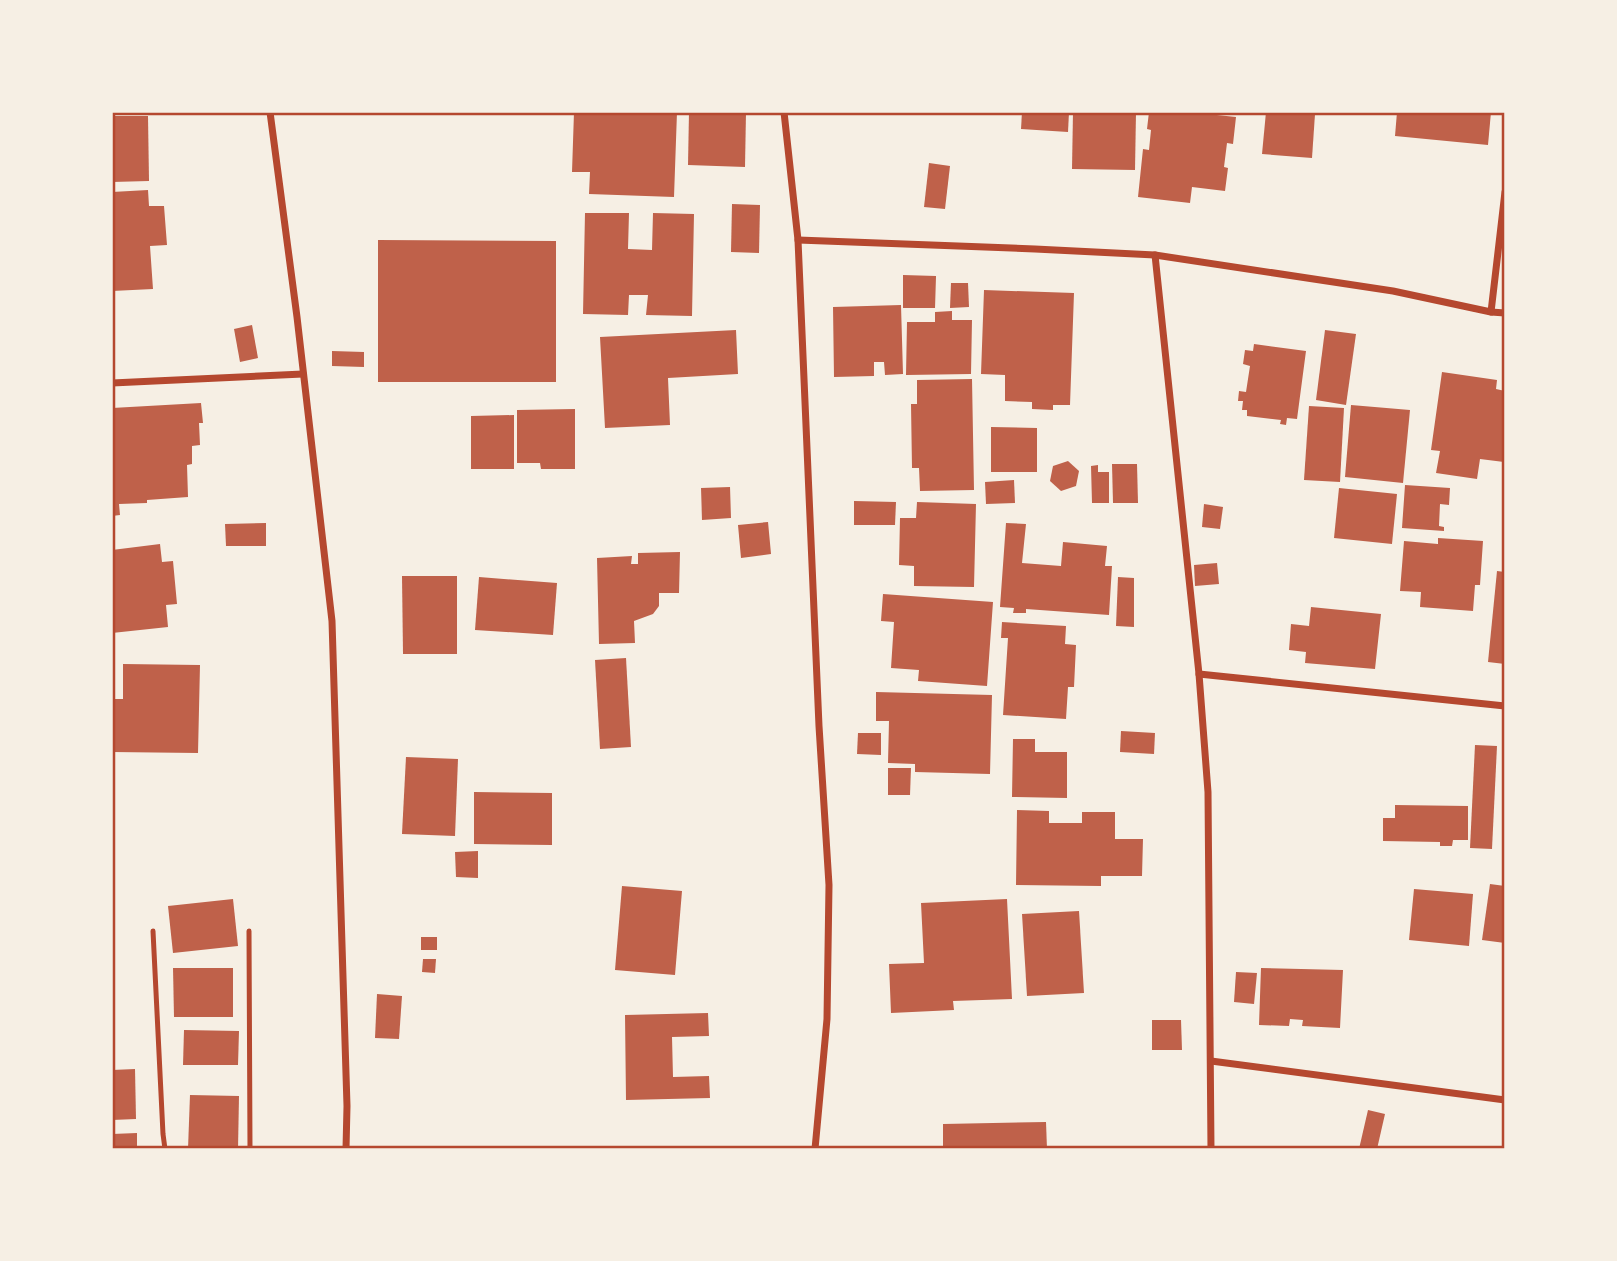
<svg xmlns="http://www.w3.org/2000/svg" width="1617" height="1261" font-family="'IBM Plex Sans',sans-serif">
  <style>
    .building { fill: #bf614a }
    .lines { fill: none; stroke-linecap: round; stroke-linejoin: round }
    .service { stroke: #b5482f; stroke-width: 5 }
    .minor { stroke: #b5482f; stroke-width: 7 }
    .neatline { fill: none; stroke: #b5482f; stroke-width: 2.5 }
  </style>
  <rect width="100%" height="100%" fill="#f6efe4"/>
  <g class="building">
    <path d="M 574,112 L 677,112 L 674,197 L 589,194 L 590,172 L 572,172 Z"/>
    <path d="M 689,112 L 746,112 L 745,167 L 688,165 Z"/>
    <path d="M 1022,112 L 1069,112 L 1068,132 L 1021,129 Z"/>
    <path d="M 1073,112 L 1136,112 L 1135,170 L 1072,169 Z"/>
    <path d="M 1149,112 L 1188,112 L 1236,117 L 1233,144 L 1227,143 L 1224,167 L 1228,168 L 1225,191 L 1192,187 L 1190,203 L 1138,197 L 1143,149 L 1149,150 L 1151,130 L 1147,129 Z"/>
    <path d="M 1266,112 L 1315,114 L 1312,158 L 1262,154 Z"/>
    <path d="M 1397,112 L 1491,112 L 1488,145 L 1395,136 Z"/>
    <path d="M 112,116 L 148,116 L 149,181 L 112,182 Z"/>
    <path d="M 929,163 L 950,166 L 945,209 L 924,207 Z"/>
    <path d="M 148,190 L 149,206 L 164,206 L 167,245 L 150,246 L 153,289 L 112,291 L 112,192 Z"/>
    <path d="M 732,204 L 760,205 L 759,253 L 731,252 Z"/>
    <path d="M 585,213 L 629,213 L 628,249 L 652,250 L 653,213 L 694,214 L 692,316 L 646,315 L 648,295 L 629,295 L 628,315 L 583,314 Z"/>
    <path d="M 378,240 L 556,241 L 556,382 L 378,382 Z"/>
    <path d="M 903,275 L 936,276 L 935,308 L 903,308 Z"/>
    <path d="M 951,283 L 968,283 L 969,307 L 950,308 Z"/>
    <path d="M 984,290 L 1074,293 L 1070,405 L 1053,405 L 1053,410 L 1032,409 L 1032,402 L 1005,401 L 1005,375 L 981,374 Z"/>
    <path d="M 901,305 L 903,374 L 885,375 L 884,362 L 874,362 L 874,376 L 834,377 L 833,307 Z"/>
    <path d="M 952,311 L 952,320 L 972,320 L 971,374 L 906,375 L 907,322 L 935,322 L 935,312 Z"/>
    <path d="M 252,325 L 258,358 L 240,362 L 234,329 Z"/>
    <path d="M 736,330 L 738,374 L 668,378 L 670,425 L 605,428 L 600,337 Z"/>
    <path d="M 1325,330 L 1356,334 L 1346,405 L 1316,400 Z"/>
    <path d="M 1254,344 L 1306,351 L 1297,419 L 1287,418 L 1286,425 L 1280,424 L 1281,420 L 1247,416 L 1247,410 L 1242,410 L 1243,401 L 1238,401 L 1239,391 L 1246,392 L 1250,366 L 1243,364 L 1245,350 L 1253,351 Z"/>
    <path d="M 332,351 L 364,352 L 364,367 L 332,366 Z"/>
    <path d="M 1442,372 L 1497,380 L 1496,389 L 1505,391 L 1504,462 L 1480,459 L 1477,479 L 1436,473 L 1440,451 L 1431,450 Z"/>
    <path d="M 972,379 L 974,490 L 920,491 L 919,468 L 912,468 L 911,404 L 917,404 L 917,380 Z"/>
    <path d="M 201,403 L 203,423 L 199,423 L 200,445 L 192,446 L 192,464 L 187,465 L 188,497 L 147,500 L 147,503 L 119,504 L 120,515 L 112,516 L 112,408 Z"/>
    <path d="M 1351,405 L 1410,410 L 1403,483 L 1345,477 Z"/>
    <path d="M 1309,406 L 1344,408 L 1340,482 L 1304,480 Z"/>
    <path d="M 575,409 L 575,469 L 541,469 L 540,463 L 517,463 L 517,410 Z"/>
    <path d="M 514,415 L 514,469 L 471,469 L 471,416 Z"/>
    <path d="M 991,427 L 1037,428 L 1037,472 L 991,472 Z"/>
    <path d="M 1068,461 L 1079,471 L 1076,486 L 1061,491 L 1050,481 L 1053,466 Z"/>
    <path d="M 1112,464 L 1137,464 L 1138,503 L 1113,503 Z"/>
    <path d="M 1098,465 L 1098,472 L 1109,472 L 1109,503 L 1092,503 L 1091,466 Z"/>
    <path d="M 1014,480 L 1015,503 L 986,504 L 985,482 Z"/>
    <path d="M 1405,485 L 1450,488 L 1449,505 L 1440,504 L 1439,526 L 1444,527 L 1444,531 L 1402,528 Z"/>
    <path d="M 730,487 L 731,518 L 702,520 L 701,488 Z"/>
    <path d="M 1339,488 L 1397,494 L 1392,544 L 1334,538 Z"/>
    <path d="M 854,501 L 896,502 L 895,525 L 854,525 Z"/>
    <path d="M 917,502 L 976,504 L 974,587 L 914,586 L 914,566 L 899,565 L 900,518 L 916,518 Z"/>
    <path d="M 1204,504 L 1223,507 L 1220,529 L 1202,527 Z"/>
    <path d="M 768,522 L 771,554 L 741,558 L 738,525 Z"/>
    <path d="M 266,523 L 266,546 L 226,546 L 225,524 Z"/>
    <path d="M 1006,523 L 1026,524 L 1022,563 L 1061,566 L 1063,542 L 1107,546 L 1105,566 L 1112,566 L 1109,615 L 1026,609 L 1026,613 L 1013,613 L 1014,608 L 1000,607 Z"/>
    <path d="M 1438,538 L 1483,541 L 1480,585 L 1475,585 L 1473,611 L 1420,607 L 1421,592 L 1400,591 L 1404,541 L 1438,544 Z"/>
    <path d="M 160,544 L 162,562 L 173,561 L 177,604 L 166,605 L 168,627 L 112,633 L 112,550 Z"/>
    <path d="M 680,552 L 679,593 L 659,593 L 659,606 L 653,614 L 634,621 L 635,643 L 599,644 L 597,558 L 632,556 L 631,564 L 638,564 L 638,553 Z"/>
    <path d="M 1217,563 L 1219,584 L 1195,586 L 1194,565 Z"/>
    <path d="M 1497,571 L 1505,572 L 1505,664 L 1488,662 Z"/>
    <path d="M 402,576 L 457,576 L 457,654 L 403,654 Z"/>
    <path d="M 479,577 L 557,583 L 553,635 L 475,630 Z"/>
    <path d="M 1118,577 L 1134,578 L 1134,627 L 1116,626 Z"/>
    <path d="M 883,594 L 993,602 L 987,686 L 918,681 L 919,670 L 891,668 L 894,622 L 881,621 Z"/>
    <path d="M 1311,607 L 1381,614 L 1375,669 L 1305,663 L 1306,652 L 1289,650 L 1291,624 L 1309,626 Z"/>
    <path d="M 1002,622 L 1066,626 L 1065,644 L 1076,645 L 1074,687 L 1068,687 L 1066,719 L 1003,715 L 1008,638 L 1001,638 Z"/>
    <path d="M 626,658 L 631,747 L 600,749 L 595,660 Z"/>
    <path d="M 123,664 L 200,665 L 198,753 L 112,752 L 113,699 L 123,699 Z"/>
    <path d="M 876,692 L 992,695 L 990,774 L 915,772 L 915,764 L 888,763 L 889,721 L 876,721 Z"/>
    <path d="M 1121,731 L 1155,733 L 1154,754 L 1120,752 Z"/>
    <path d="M 858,733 L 881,733 L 881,755 L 857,754 Z"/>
    <path d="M 1013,739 L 1035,739 L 1035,752 L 1067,752 L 1067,798 L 1012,797 Z"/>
    <path d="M 1475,745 L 1497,746 L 1492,849 L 1470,848 Z"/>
    <path d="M 406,757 L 458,759 L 455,836 L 402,834 Z"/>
    <path d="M 888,768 L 911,768 L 910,795 L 888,795 Z"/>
    <path d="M 474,792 L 552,793 L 552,845 L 474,844 Z"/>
    <path d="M 1395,805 L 1468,806 L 1468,840 L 1453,840 L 1452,846 L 1440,846 L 1440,842 L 1383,841 L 1383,818 L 1395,818 Z"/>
    <path d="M 1017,810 L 1049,811 L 1049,823 L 1082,823 L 1082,812 L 1115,812 L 1115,839 L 1143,839 L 1142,876 L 1101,876 L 1101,886 L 1016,885 Z"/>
    <path d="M 478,851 L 478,878 L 456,877 L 455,852 Z"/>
    <path d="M 1490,884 L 1505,886 L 1505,943 L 1482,940 Z"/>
    <path d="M 622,886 L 682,891 L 675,975 L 615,970 Z"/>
    <path d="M 1414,889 L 1473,894 L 1469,946 L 1409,940 Z"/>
    <path d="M 233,899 L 238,946 L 173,953 L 168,906 Z"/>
    <path d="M 1007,899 L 1012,999 L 953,1001 L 954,1010 L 891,1013 L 889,964 L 924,963 L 921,903 Z"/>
    <path d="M 1079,911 L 1084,993 L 1027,996 L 1022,914 Z"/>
    <rect x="421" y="937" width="16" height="13"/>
    <path d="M 423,959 L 436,959 L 435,973 L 422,972 Z"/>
    <path d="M 173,968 L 233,968 L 233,1017 L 174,1017 Z"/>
    <path d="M 1261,968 L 1343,970 L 1340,1028 L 1302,1026 L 1303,1020 L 1290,1019 L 1289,1026 L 1259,1025 Z"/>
    <path d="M 1236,972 L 1257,973 L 1254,1004 L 1234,1002 Z"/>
    <path d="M 377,994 L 402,996 L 399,1039 L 375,1038 Z"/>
    <path d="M 708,1013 L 709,1036 L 672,1037 L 673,1077 L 709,1076 L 710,1098 L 626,1100 L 625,1015 Z"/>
    <path d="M 1152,1020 L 1181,1020 L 1182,1050 L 1152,1050 Z"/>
    <path d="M 184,1030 L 239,1031 L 238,1065 L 183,1065 Z"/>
    <path d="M 135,1069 L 136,1119 L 112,1120 L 112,1070 Z"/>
    <path d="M 190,1095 L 239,1096 L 238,1149 L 188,1149 Z"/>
    <path d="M 1368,1110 L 1385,1114 L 1377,1149 L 1359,1149 Z"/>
    <path d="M 1046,1122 L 1047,1149 L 943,1149 L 943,1124 Z"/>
    <path d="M 137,1133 L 137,1149 L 112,1149 L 112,1134 Z"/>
  </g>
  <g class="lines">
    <g class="service">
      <path d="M 153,931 L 163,1134 L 165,1149"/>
      <path d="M 249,931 L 250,1149"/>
    </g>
    <g class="minor">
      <path d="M 270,112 L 297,317 L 332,621 L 347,1106 L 346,1149"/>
      <path d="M 784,112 L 798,240 L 819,726 L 829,885 L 827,1019 L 815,1149"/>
      <path d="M 798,240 L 1035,249 L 1155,255 L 1393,291 L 1491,312 L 1505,313"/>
      <path d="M 1155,255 L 1199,674 L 1208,792 L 1211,1149"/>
      <path d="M 1491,312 L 1505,192"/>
      <path d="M 112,383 L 303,374"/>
      <path d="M 1199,674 L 1505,706"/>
      <path d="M 1211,1061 L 1505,1100"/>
    </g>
  </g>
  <rect width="1617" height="1261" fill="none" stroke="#f6efe4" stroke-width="228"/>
  <rect x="114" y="114" width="1389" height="1033" class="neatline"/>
</svg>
